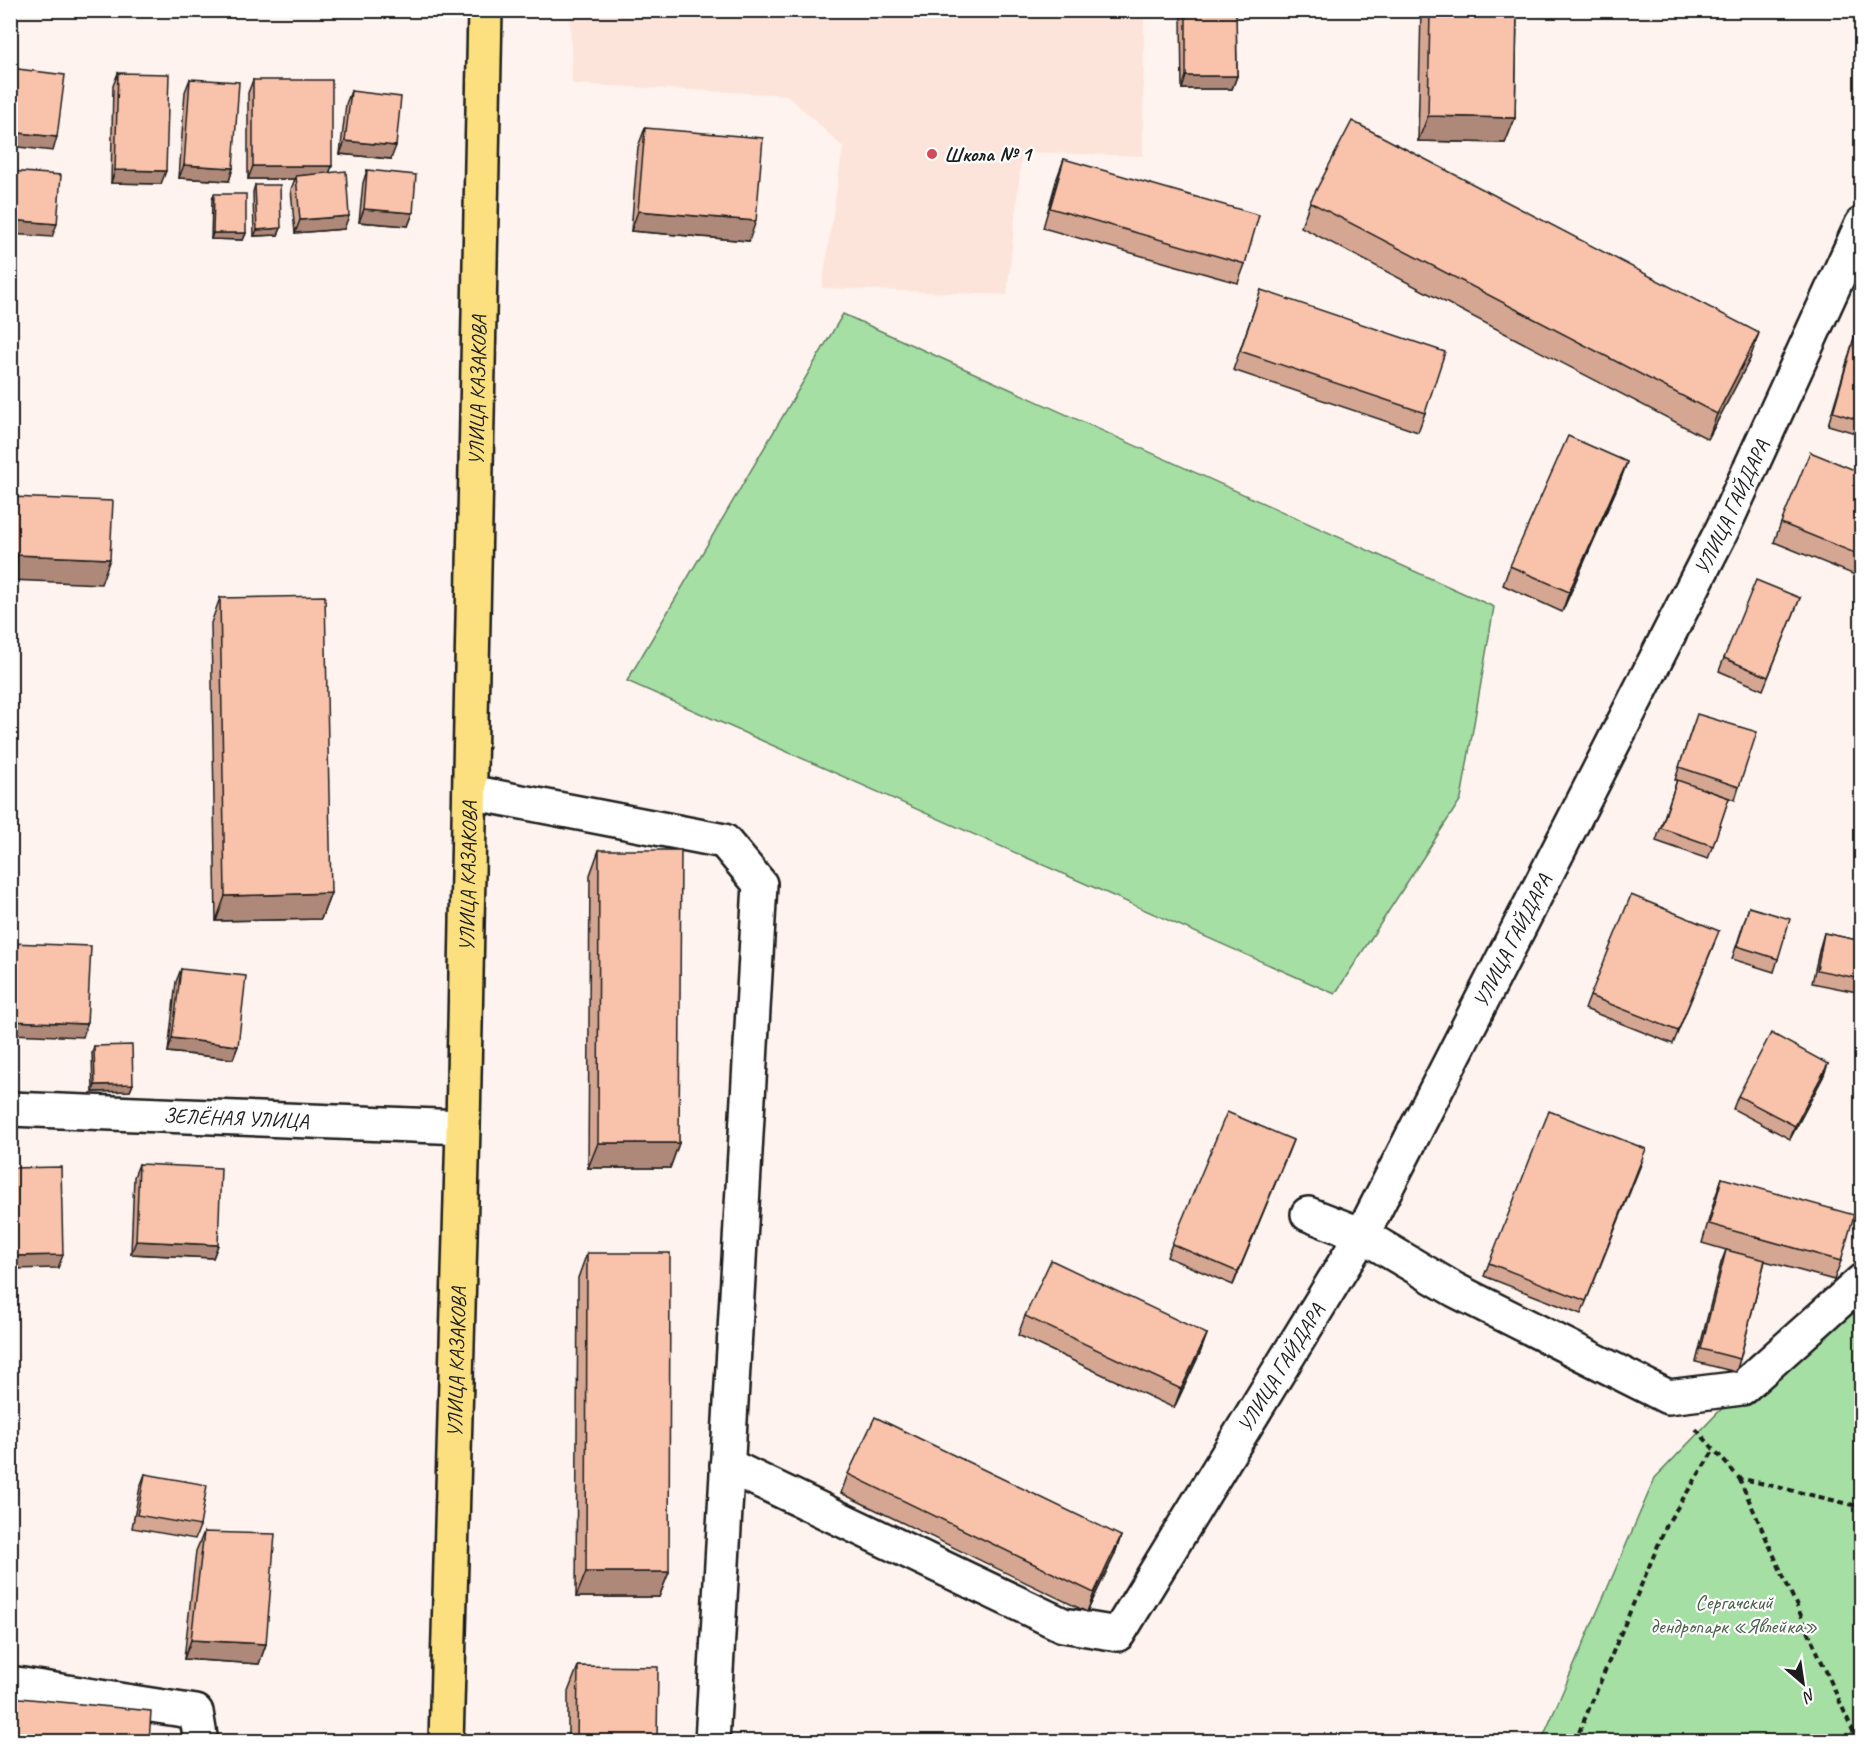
<svg xmlns="http://www.w3.org/2000/svg" width="1872" height="1752" font-family="Caveat,sans-serif">
  <style>
    .built { fill: #fce4da }
    .green { fill: #a5dfa4; stroke: #607e60; stroke-width: 1.5 }
    .lines { fill: none; stroke-linecap: round; stroke-linejoin: round }
    .minor-casing { stroke: #1c1c1c; stroke-width: 38 }
    .major-casing { stroke: #1c1c1c; stroke-width: 38 }
    .path { stroke: #1c1c1c; stroke-width: 4; stroke-dasharray: 6 4.5; stroke-linecap: butt }
    .minor { stroke: #fff; stroke-width: 33 }
    .major { stroke: #fce080; stroke-width: 33 }
    .wall { fill: #d5a793; stroke: #1c1c1c; stroke-width: 1.5 }
    .shaded-wall { fill: #ae8878; stroke: #1c1c1c; stroke-width: 1.5 }
    .building { fill: #f8c2ab; stroke: #1c1c1c; stroke-width: 1.5 }
    .poi-dot { fill: #d1495b; stroke: #fff; stroke-width: 2 }
    .labels { text-anchor: middle; stroke-width: 4.5; stroke-linejoin: round; paint-order: stroke }
    .poi-label { font-size: 21px; font-weight: bold; fill: #1c1c1c; stroke: #fff; text-anchor: start }
    .street-label { font-size: 21px; fill: #1c1c1c; stroke: #fff }
    .park-label { font-size: 21px; fill: #4c604c; stroke: #fff }
  </style>
  <rect width="100%" height="100%" fill="#fef3ee"/>
  <filter id="ink" filterUnits="userSpaceOnUse"><feTurbulence type="fractalNoise" baseFrequency=".0167" numOctaves="2"/><feDisplacementMap in="SourceGraphic" scale="12" xChannelSelector="R" yChannelSelector="G"/><feConvolveMatrix kernelMatrix="1 2 1 2 8 2 1 2 1" color-interpolation-filters="sRGB"/></filter>
  <g filter="url(#ink)">
    <path class="built" d="M 570,11 L 1144,11 L 1143,156 L 1022,152 L 1007,295 L 822,288 L 843,147 L 787,95 L 572,84 Z"/>
    <g class="green">
      <path d="M 843,314 L 1494,607 L 1461,799 L 1335,994 L 627,681 Z"/>
      <path d="M 1861,1264 L 1861,1741 L 1541,1742 L 1655,1478 Z"/>
    </g>
    <g class="lines">
      <defs>
        <g id="minor">
          <path d="M 470,792 L 724,841 L 760,884 L 712,1742"/>
          <path id="s1" d="M 10,1109 L 463,1127"/>
          <path d="M 1308,1214 L 1362,1235 L 1455,1290 L 1668,1397 L 1742,1388 L 1862,1281"/>
          <path id="s2" d="M 727,1465 L 1063,1625 L 1118,1634 L 1362,1235 L 1723,528 L 1862,224"/>
          <path d="M 10,1683 L 196,1712 L 201,1742"/>
        </g>
        <g id="major">
          <path id="s3" d="M 446,1742 L 463,1127 L 485,10"/>
        </g>
      </defs>
      <use href="#minor" class="minor-casing"/>
      <use href="#major" class="major-casing"/>
      <g class="path">
        <path d="M 1696,1429 L 1739,1478 L 1862,1507"/>
        <path d="M 1739,1478 L 1858,1742"/>
        <path d="M 1575,1742 L 1667,1524 L 1714,1450"/>
      </g>
      <use href="#minor" class="minor"/>
      <use href="#major" class="major"/>
    </g>
    <g class="wall">
      <path d="M 1184,10 L 1236,10 L 1237,76 L 1232,89 L 1182,89 L 1181,16 Z"/>
      <path d="M 1421,10 L 1517,10 L 1515,118 L 1505,143 L 1418,141 Z"/>
      <path d="M 118,73 L 161,184 L 111,183 L 113,86 Z"/>
      <path d="M 190,79 L 233,168 L 229,181 L 179,178 L 185,92 Z"/>
      <path d="M 253,80 L 332,166 L 329,173 L 344,229 L 295,233 L 291,189 L 295,179 L 248,179 L 248,93 Z"/>
      <path d="M 351,91 L 391,159 L 340,154 L 346,104 Z"/>
      <path d="M 645,128 L 749,241 L 631,231 L 638,147 Z"/>
      <path d="M 1064,159 L 1245,264 L 1238,283 L 1043,228 L 1057,178 Z"/>
      <path d="M 367,170 L 413,213 L 408,226 L 359,222 L 363,183 Z"/>
      <path d="M 255,185 L 281,228 L 278,235 L 254,236 L 253,192 Z"/>
      <path d="M 214,194 L 246,233 L 243,240 L 211,239 L 212,200 Z"/>
      <path d="M 1310,202 L 1750,359 L 1708,439 L 1301,227 Z"/>
      <path d="M 1261,290 L 1425,413 L 1418,432 L 1233,370 Z"/>
      <path d="M 1855,335 L 1862,337 L 1862,435 L 1828,425 Z"/>
      <path d="M 1627,462 L 1620,481 L 1562,612 L 1503,585 L 1510,566 Z"/>
      <path d="M 1862,473 L 1862,578 L 1774,542 L 1781,523 Z"/>
      <path d="M 220,598 L 331,893 L 321,919 L 216,921 L 211,623 Z"/>
      <path d="M 1800,598 L 1763,690 L 1719,671 L 1724,658 Z"/>
      <path d="M 1692,728 L 1739,787 L 1735,800 L 1709,791 L 1729,798 L 1708,859 L 1656,841 L 1677,780 L 1675,780 Z"/>
      <path d="M 599,850 L 679,1143 L 670,1168 L 588,1168 L 590,875 Z"/>
      <path d="M 1749,907 L 1778,959 L 1774,972 L 1732,959 Z"/>
      <path d="M 1824,933 L 1862,941 L 1862,993 L 1812,983 L 1820,947 Z"/>
      <path d="M 1714,944 L 1673,1044 L 1585,1009 L 1590,996 Z"/>
      <path d="M 181,969 L 238,1046 L 233,1059 L 168,1052 L 176,982 Z"/>
      <path d="M 94,1046 L 133,1084 L 130,1091 L 93,1092 L 92,1052 Z"/>
      <path d="M 1828,1064 L 1823,1077 L 1790,1139 L 1733,1109 L 1738,1096 Z"/>
      <path d="M 1293,1140 L 1233,1285 L 1167,1257 L 1172,1244 Z"/>
      <path d="M 1642,1162 L 1581,1314 L 1484,1276 L 1489,1263 Z"/>
      <path d="M 139,1164 L 218,1245 L 213,1258 L 131,1254 L 134,1177 Z"/>
      <path d="M 1722,1178 L 1841,1261 L 1834,1280 L 1765,1261 L 1740,1359 L 1736,1372 L 1696,1362 L 1721,1263 L 1726,1250 L 1747,1256 L 1702,1243 L 1715,1198 Z"/>
      <path d="M 587,1253 L 669,1572 L 659,1597 L 576,1597 L 578,1278 Z"/>
      <path d="M 1025,1316 L 1207,1334 L 1200,1353 L 1174,1408 L 1018,1335 Z"/>
      <path d="M 145,1474 L 200,1526 L 195,1539 L 132,1528 L 140,1487 Z"/>
      <path d="M 848,1474 L 1121,1536 L 1114,1556 L 1087,1612 L 841,1493 Z"/>
      <path d="M 204,1532 L 266,1644 L 259,1664 L 184,1659 L 196,1551 Z"/>
      <path d="M 578,1666 L 657,1742 L 568,1742 L 568,1692 Z"/>
    </g>
    <g class="shaded-wall">
      <path d="M 856,10 L 958,10 L 956,14 L 855,13 Z"/>
      <path d="M 1186,76 L 1237,76 L 1232,89 L 1182,89 Z"/>
      <path d="M 1428,116 L 1515,118 L 1505,143 L 1418,141 Z"/>
      <path d="M 10,132 L 57,137 L 53,151 L 10,146 Z"/>
      <path d="M 345,141 L 396,146 L 391,159 L 340,154 Z"/>
      <path d="M 184,165 L 233,168 L 229,181 L 179,178 Z"/>
      <path d="M 253,166 L 332,166 L 327,179 L 296,176 L 295,179 L 248,179 Z"/>
      <path d="M 115,170 L 166,171 L 161,184 L 111,183 Z"/>
      <path d="M 364,209 L 413,213 L 408,226 L 359,222 Z"/>
      <path d="M 638,211 L 756,221 L 749,241 L 631,231 Z"/>
      <path d="M 349,216 L 344,229 L 295,233 L 300,220 Z"/>
      <path d="M 10,220 L 57,224 L 52,237 L 10,234 Z"/>
      <path d="M 281,228 L 278,235 L 254,236 L 257,230 Z"/>
      <path d="M 213,233 L 246,233 L 243,240 L 211,239 Z"/>
      <path d="M 1759,333 L 1750,359 L 1708,439 L 1717,414 Z"/>
      <path d="M 1627,462 L 1620,481 L 1562,612 L 1569,592 Z"/>
      <path d="M 17,555 L 110,559 L 101,584 L 10,580 Z"/>
      <path d="M 331,893 L 321,919 L 216,921 L 225,896 Z"/>
      <path d="M 10,1021 L 87,1024 L 83,1037 L 10,1034 Z"/>
      <path d="M 172,1038 L 238,1046 L 233,1059 L 168,1052 Z"/>
      <path d="M 1828,1064 L 1823,1077 L 1790,1139 L 1795,1126 Z"/>
      <path d="M 133,1084 L 130,1091 L 93,1092 L 95,1085 Z"/>
      <path d="M 1293,1140 L 1288,1153 L 1233,1285 L 1238,1272 Z"/>
      <path d="M 598,1143 L 679,1143 L 670,1168 L 588,1168 Z"/>
      <path d="M 136,1241 L 218,1245 L 213,1258 L 131,1254 Z"/>
      <path d="M 63,1255 L 58,1268 L 10,1269 L 10,1256 Z"/>
      <path d="M 1207,1334 L 1200,1353 L 1174,1408 L 1181,1389 Z"/>
      <path d="M 1121,1536 L 1114,1556 L 1087,1612 L 1094,1593 Z"/>
      <path d="M 586,1572 L 669,1572 L 659,1597 L 576,1597 Z"/>
      <path d="M 191,1640 L 266,1644 L 259,1664 L 184,1659 Z"/>
    </g>
    <g class="building">
      <path d="M 1186,10 L 1236,10 L 1237,76 L 1186,76 Z"/>
      <path d="M 1430,10 L 1517,10 L 1515,118 L 1428,116 Z"/>
      <path d="M 10,68 L 65,75 L 57,137 L 10,132 Z"/>
      <path d="M 118,73 L 169,74 L 166,171 L 115,170 Z"/>
      <path d="M 190,79 L 239,82 L 233,168 L 184,165 Z"/>
      <rect x="253" y="80" width="79" height="86"/>
      <path d="M 351,91 L 401,97 L 396,146 L 345,141 Z"/>
      <path d="M 1352,121 L 1759,333 L 1717,414 L 1310,202 Z"/>
      <path d="M 645,128 L 763,138 L 756,221 L 638,211 Z"/>
      <path d="M 1064,159 L 1259,215 L 1245,264 L 1050,208 Z"/>
      <path d="M 367,170 L 416,175 L 413,213 L 364,209 Z"/>
      <path d="M 10,171 L 61,175 L 57,224 L 10,220 Z"/>
      <path d="M 346,171 L 349,216 L 300,220 L 296,176 Z"/>
      <path d="M 255,185 L 280,185 L 281,228 L 257,230 Z"/>
      <path d="M 214,194 L 246,194 L 246,233 L 213,233 Z"/>
      <path d="M 1261,290 L 1445,352 L 1425,413 L 1240,351 Z"/>
      <path d="M 1855,335 L 1862,337 L 1862,421 L 1833,412 Z"/>
      <path d="M 1568,436 L 1627,462 L 1569,592 L 1510,566 Z"/>
      <path d="M 1810,452 L 1862,473 L 1862,556 L 1781,523 Z"/>
      <path d="M 10,497 L 113,501 L 110,559 L 17,555 L 10,703 Z"/>
      <path d="M 1756,580 L 1800,598 L 1768,677 L 1724,658 Z"/>
      <path d="M 325,596 L 331,893 L 225,896 L 220,598 Z"/>
      <path d="M 1697,714 L 1757,732 L 1739,787 L 1679,767 Z"/>
      <path d="M 1677,780 L 1729,798 L 1713,846 L 1661,828 Z"/>
      <path d="M 599,850 L 681,850 L 679,1143 L 598,1143 Z"/>
      <path d="M 1631,895 L 1719,931 L 1678,1031 L 1590,996 Z"/>
      <path d="M 1749,907 L 1790,919 L 1778,959 L 1737,946 Z"/>
      <path d="M 1824,933 L 1862,941 L 1862,979 L 1817,970 Z"/>
      <path d="M 10,943 L 91,946 L 87,1024 L 10,1021 Z"/>
      <path d="M 181,969 L 246,976 L 238,1046 L 172,1038 Z"/>
      <path d="M 1771,1033 L 1828,1064 L 1795,1126 L 1738,1096 Z"/>
      <path d="M 132,1045 L 133,1084 L 95,1085 L 94,1046 Z"/>
      <path d="M 1549,1111 L 1646,1149 L 1586,1301 L 1489,1263 Z"/>
      <path d="M 1227,1112 L 1293,1140 L 1238,1272 L 1172,1244 Z"/>
      <path d="M 139,1164 L 221,1168 L 218,1245 L 136,1241 Z"/>
      <path d="M 61,1167 L 63,1255 L 10,1256 L 10,1168 Z"/>
      <path d="M 1722,1178 L 1854,1215 L 1841,1261 L 1709,1224 Z"/>
      <path d="M 1726,1250 L 1765,1260 L 1740,1359 L 1701,1349 Z"/>
      <path d="M 587,1253 L 670,1253 L 669,1572 L 586,1572 Z"/>
      <path d="M 1051,1260 L 1207,1334 L 1181,1389 L 1025,1316 Z"/>
      <path d="M 875,1417 L 1121,1536 L 1094,1593 L 848,1474 Z"/>
      <path d="M 145,1474 L 207,1485 L 200,1526 L 137,1515 Z"/>
      <path d="M 204,1532 L 275,1534 L 266,1644 L 191,1640 Z"/>
      <path d="M 578,1666 L 658,1667 L 657,1742 L 577,1742 Z"/>
      <path d="M 10,1697 L 151,1711 L 149,1742 L 10,1742 Z"/>
    </g>
  </g>
  <circle class="poi-dot" cx="932" cy="154" r="6"/>
  <g class="labels">
    <g class="poi-label">
      <text x="944" y="161">Школа № 1</text>
    </g>
    <g class="street-label">
      <text dy="7" stroke="none"><textPath href="#s3" startOffset="1352">УЛИЦА КАЗАКОВА</textPath></text>
      <text dy="7" stroke="none"><textPath href="#s2" startOffset="1712">УЛИЦА ГАЙДАРА</textPath></text>
      <text dy="7" stroke="none"><textPath href="#s3" startOffset="866">УЛИЦА КАЗАКОВА</textPath></text>
      <text dy="7" stroke="none"><textPath href="#s2" startOffset="1226">УЛИЦА ГАЙДАРА</textPath></text>
      <text dy="7" stroke="none"><textPath href="#s1" startOffset="226">ЗЕЛЁНАЯ УЛИЦА</textPath></text>
      <text dy="7" stroke="none"><textPath href="#s3" startOffset="380">УЛИЦА КАЗАКОВА</textPath></text>
      <text dy="7" stroke="none"><textPath href="#s2" startOffset="740">УЛИЦА ГАЙДАРА</textPath></text>
    </g>
    <g class="park-label">
      <text x="1734" y="1609">Сергачский<tspan x="1734" dy="24">дендропарк «Явлейка»</tspan></text>
    </g>
  </g>
  <rect width="1872" height="1752" fill="none" stroke="#fff" stroke-width="36"/>
  <rect x="18" y="18" width="1836" height="1716" fill="none" stroke="#1c1c1c" stroke-width="2" filter="url(#ink)"/>
  <g transform="translate(1803 1683) rotate(151)" stroke="#ffffff" stroke-width="4.5" paint-order="stroke">
  <path d="M0-4.5L10 22L0 15L-10 22Z" fill="#1c1c1c"/>
  <text y="-9" font-size="16" font-weight="bold" text-anchor="middle" fill="#1c1c1c">N</text>
  </g>
</svg>
